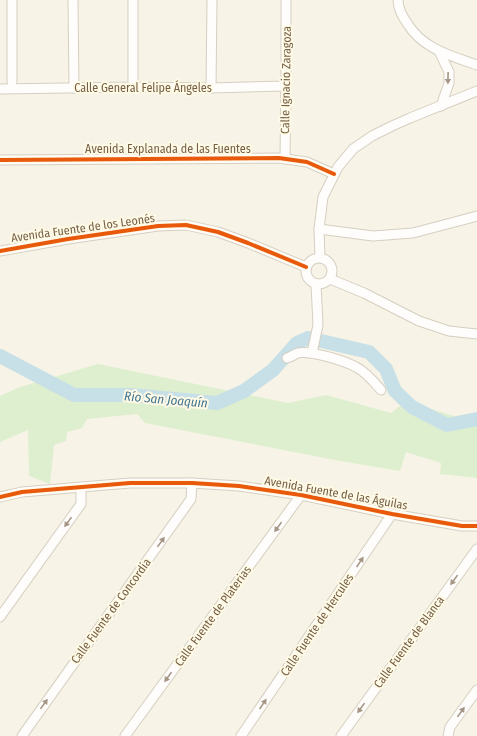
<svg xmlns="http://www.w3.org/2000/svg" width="477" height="736" font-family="'Fira Sans Condensed',sans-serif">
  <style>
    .green { fill: #ddefcf }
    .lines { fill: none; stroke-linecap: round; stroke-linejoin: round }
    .river { stroke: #c7dfe7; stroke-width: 14 }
    .minor-casing { stroke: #d6cfc1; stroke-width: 11 }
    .minor { stroke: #fefdfb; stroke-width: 9 }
    .cycleway-casing { stroke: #fffae6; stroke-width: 6 }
    .cycleway { stroke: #e8590c; stroke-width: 4 }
    .oneway { fill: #a59685 }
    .labels { text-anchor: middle; stroke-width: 4; stroke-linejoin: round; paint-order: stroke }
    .street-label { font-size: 12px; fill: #755f45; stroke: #fffae6 }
    .water-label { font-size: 13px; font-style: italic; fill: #417592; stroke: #fffae6 }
  </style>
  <rect width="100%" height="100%" fill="#f7f3e6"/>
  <path class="green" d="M 98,364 L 288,403 L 326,395 L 391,413 L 406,401 L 466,420 L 477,418 L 477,478 L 440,474 L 441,463 L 406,452 L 400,471 L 335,460 L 145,423 L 137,414 L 87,419 L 82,428 L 67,432 L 66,441 L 54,445 L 50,484 L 29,476 L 28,430 L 0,442 L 0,396 L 20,387 Z"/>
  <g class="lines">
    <path class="river" d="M 0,356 L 74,395 L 130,395 L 217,403 L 244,391 L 273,370 L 297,343 L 308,338 L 369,352 L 386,369 L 395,391 L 412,407 L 447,425 L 477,419"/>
    <defs>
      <g id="minor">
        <path d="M 12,0 L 12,82"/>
        <path d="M 73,0 L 74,88"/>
        <path d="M 133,0 L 133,87"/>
        <path d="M 398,0 C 398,8 402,16 407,23 C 423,49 449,55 477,65"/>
        <path d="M 439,51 L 449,72 L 449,83 L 441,106"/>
        <path d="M 211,88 L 212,0"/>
        <path d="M 0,89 L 133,87 L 211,88 L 286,86"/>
        <path d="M 285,159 L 286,77 L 286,0"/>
        <path d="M 0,160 L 279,158 L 307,162 L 334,174"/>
        <path d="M 319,229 L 373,236 L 413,233 L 477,216"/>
        <path d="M 0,251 L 68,239 L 158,226 L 186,225 L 218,232 L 248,243 L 306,267"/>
        <path d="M 320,257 L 319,229 L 323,197 L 338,167 L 353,149 L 372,136 L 392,126 L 410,118 L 477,91"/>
        <circle cx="319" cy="271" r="13"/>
        <path d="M 330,279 L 364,293 L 419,321 L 449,331 L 477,334"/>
        <path d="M 312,353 L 318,325 L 316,284"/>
        <path d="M 287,358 C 291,357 295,354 298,353 C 310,350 345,361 356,367 C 366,372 374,382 381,390"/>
        <path d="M 0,497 L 22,492 L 130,483 L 192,483 L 239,486 L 301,495 L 392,514 L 462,526 L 477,526"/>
        <path d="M 0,617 L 81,504 L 81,487"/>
        <path d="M 22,736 L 191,499 L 192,483"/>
        <path d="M 125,736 L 301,495"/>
        <path d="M 241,736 L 392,514"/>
        <path d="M 341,736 L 477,549"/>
        <path d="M 448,736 L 450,727 L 477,690"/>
      </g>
    </defs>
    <use href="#minor" class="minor-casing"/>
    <use href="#minor" class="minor"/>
    <defs>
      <g id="cycleway">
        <path d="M 0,160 L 279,158 L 307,162 L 334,174"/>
        <path d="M 0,251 L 68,239 L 158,226 L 186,225 L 218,232 L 248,243 L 306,267"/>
        <path d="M 0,497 L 22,492 L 130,483 L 192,483 L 239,486 L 301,495 L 392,514 L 462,526 L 477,526"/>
      </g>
    </defs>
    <use href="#cycleway" class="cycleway-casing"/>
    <use href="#cycleway" class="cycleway"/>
  </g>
  <defs><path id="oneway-solid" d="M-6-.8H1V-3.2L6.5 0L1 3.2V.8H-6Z"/></defs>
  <g class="oneway">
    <use href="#oneway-solid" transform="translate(448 78) rotate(91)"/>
    <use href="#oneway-solid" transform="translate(68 522) rotate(126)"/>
    <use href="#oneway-solid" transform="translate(278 527) rotate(126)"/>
    <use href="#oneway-solid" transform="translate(161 542) rotate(-54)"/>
    <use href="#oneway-solid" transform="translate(360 562) rotate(-56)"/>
    <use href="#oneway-solid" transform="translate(454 580) rotate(126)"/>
    <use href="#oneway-solid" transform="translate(168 677) rotate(126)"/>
    <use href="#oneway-solid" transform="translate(44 704) rotate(-54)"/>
    <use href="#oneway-solid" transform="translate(263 704) rotate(-56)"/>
    <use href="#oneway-solid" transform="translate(361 708) rotate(126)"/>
    <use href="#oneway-solid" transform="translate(461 712) rotate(-54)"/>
  </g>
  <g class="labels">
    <g class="street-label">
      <text transform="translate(286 80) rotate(-89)" y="4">Calle Ignacio Zaragoza</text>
      <text x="143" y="92">Calle General Felipe Ángeles</text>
      <text x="168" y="153">Avenida Explanada de las Fuentes</text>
      <text transform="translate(83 228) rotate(-8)" y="4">Avenida Fuente de los Leonés</text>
      <text transform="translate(336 493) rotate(10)" y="4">Avenida Fuente de las Águilas</text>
      <text transform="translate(111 611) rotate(-54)" y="4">Calle Fuente de Concordia</text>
      <text transform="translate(213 616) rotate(-54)" y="4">Calle Fuente de Platerias</text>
      <text transform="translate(317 625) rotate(-56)" y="4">Calle Fuente de Hercules</text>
      <text transform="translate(409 642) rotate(-54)" y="4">Calle Fuente de Blanca</text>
    </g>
    <g class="water-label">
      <text transform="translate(166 399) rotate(5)" y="5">Río San Joaquín</text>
    </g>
  </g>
</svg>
